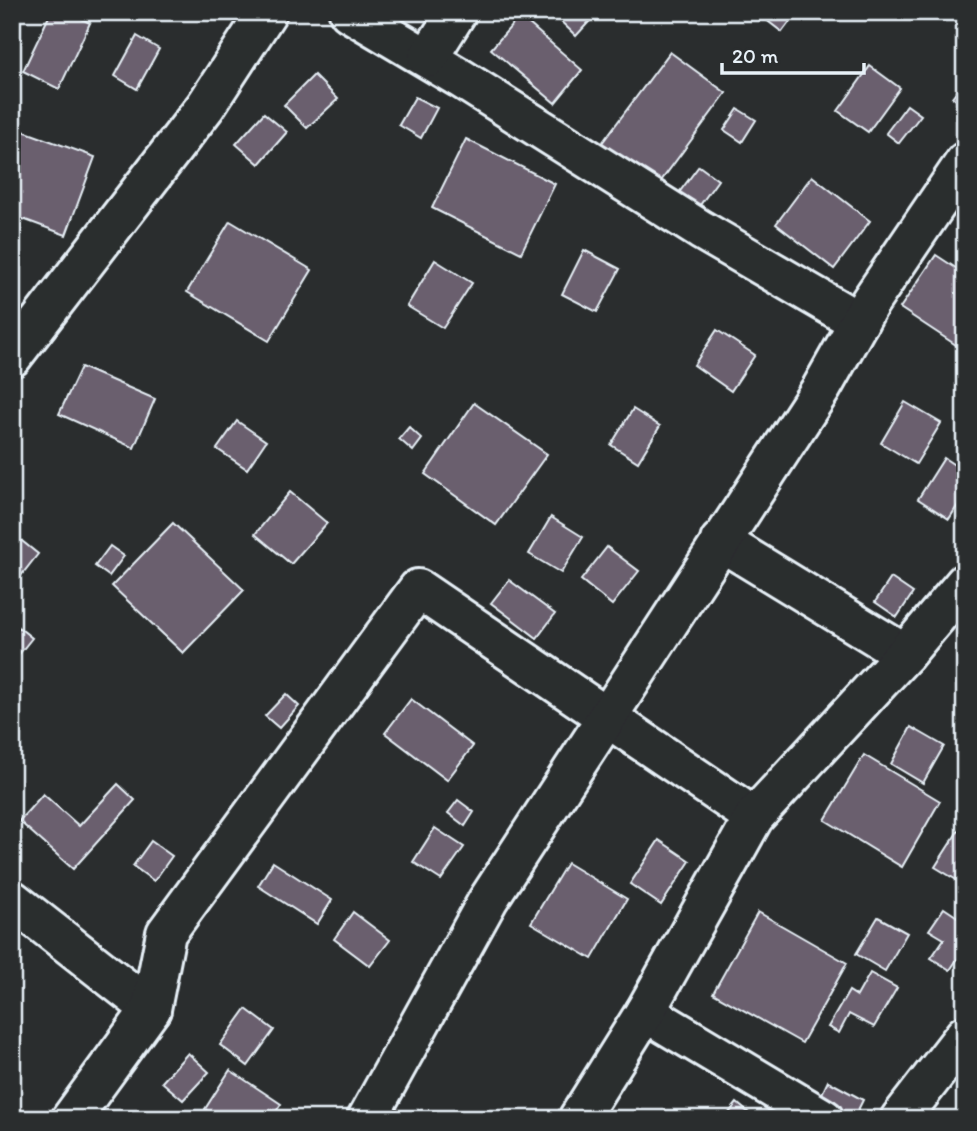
<svg xmlns="http://www.w3.org/2000/svg" width="977" height="1131" font-family="Itim,sans-serif">
  <style>
    .building { fill: #6b5f6e; stroke: #e8f1f8; stroke-width: 2 }
    .lines { fill: none; stroke-linecap: round; stroke-linejoin: round }
    .street-casing { stroke: #e8f1f8; stroke-width: 44 }
    .street { stroke: #2a2d2e; stroke-width: 38 }
  </style>
  <rect width="100%" height="100%" fill="#2a2d2e"/>
  <filter id="ink" filterUnits="userSpaceOnUse"><feTurbulence type="fractalNoise" baseFrequency=".0143" numOctaves="2"/><feDisplacementMap in="SourceGraphic" scale="14" xChannelSelector="R" yChannelSelector="G"/><feConvolveMatrix kernelMatrix="1 2 1 2 8 2 1 2 1" color-interpolation-filters="sRGB"/></filter>
  <g filter="url(#ink)">
    <g class="building">
      <path d="M 51,12 L 68,12 L 90,23 L 59,89 L 23,71 Z"/>
      <path d="M 551,12 L 598,12 L 576,36 Z"/>
      <path d="M 756,12 L 797,12 L 782,32 Z"/>
      <path d="M 520,16 L 582,70 L 555,103 L 491,49 Z"/>
      <path d="M 137,36 L 159,49 L 137,89 L 115,76 Z"/>
      <path d="M 670,52 L 726,93 L 658,185 L 602,143 Z"/>
      <path d="M 870,66 L 900,88 L 868,132 L 838,111 Z"/>
      <path d="M 314,75 L 338,99 L 307,128 L 284,105 Z"/>
      <path d="M 965,80 L 965,106 L 952,97 Z"/>
      <path d="M 415,97 L 437,108 L 421,138 L 399,125 Z"/>
      <path d="M 907,105 L 921,115 L 899,143 L 886,133 Z"/>
      <path d="M 738,109 L 756,120 L 742,142 L 724,130 Z"/>
      <path d="M 264,113 L 287,132 L 259,164 L 236,144 Z"/>
      <path d="M 12,127 L 95,157 L 66,235 L 12,215 Z"/>
      <path d="M 466,139 L 555,184 L 521,253 L 432,208 Z"/>
      <path d="M 699,166 L 718,180 L 695,212 L 675,198 Z"/>
      <path d="M 812,176 L 870,221 L 834,269 L 776,224 Z"/>
      <path d="M 230,221 L 312,270 L 269,341 L 187,292 Z"/>
      <path d="M 584,250 L 620,269 L 597,312 L 562,294 Z"/>
      <path d="M 936,255 L 965,274 L 965,351 L 900,308 Z"/>
      <path d="M 435,260 L 472,283 L 443,328 L 407,306 Z"/>
      <path d="M 717,330 L 755,355 L 731,391 L 694,365 Z"/>
      <path d="M 81,367 L 155,399 L 134,448 L 59,414 Z"/>
      <path d="M 905,402 L 941,423 L 916,464 L 881,443 Z"/>
      <path d="M 474,403 L 547,454 L 496,525 L 425,474 Z"/>
      <path d="M 633,409 L 660,426 L 638,462 L 611,445 Z"/>
      <path d="M 237,421 L 266,441 L 247,469 L 217,449 Z"/>
      <path d="M 409,427 L 422,439 L 413,451 L 399,439 Z"/>
      <path d="M 944,458 L 965,472 L 965,494 L 949,519 L 918,499 Z"/>
      <path d="M 290,492 L 327,523 L 291,564 L 255,534 Z"/>
      <path d="M 551,517 L 583,537 L 561,573 L 529,554 Z"/>
      <path d="M 173,523 L 244,590 L 183,653 L 112,586 Z"/>
      <path d="M 12,533 L 38,554 L 12,587 Z"/>
      <path d="M 110,546 L 124,556 L 109,576 L 95,566 Z"/>
      <path d="M 607,547 L 639,571 L 612,605 L 581,580 Z"/>
      <path d="M 891,578 L 913,593 L 897,617 L 875,602 Z"/>
      <path d="M 509,580 L 555,614 L 537,638 L 491,603 Z"/>
      <path d="M 12,622 L 32,638 L 12,663 Z"/>
      <path d="M 286,694 L 299,706 L 279,728 L 265,716 Z"/>
      <path d="M 411,699 L 473,746 L 447,780 L 385,733 Z"/>
      <path d="M 911,727 L 944,746 L 923,783 L 891,764 Z"/>
      <path d="M 864,755 L 940,801 L 902,867 L 825,820 Z"/>
      <path d="M 118,784 L 135,800 L 73,869 L 19,821 L 43,794 L 79,826 Z"/>
      <path d="M 458,800 L 474,812 L 465,826 L 448,813 Z"/>
      <path d="M 435,828 L 464,847 L 441,880 L 413,862 Z"/>
      <path d="M 958,831 L 965,835 L 965,885 L 935,867 Z"/>
      <path d="M 659,840 L 690,861 L 661,905 L 630,884 Z"/>
      <path d="M 151,841 L 172,856 L 154,881 L 133,866 Z"/>
      <path d="M 273,862 L 332,900 L 317,924 L 258,886 Z"/>
      <path d="M 567,863 L 627,899 L 592,959 L 531,923 Z"/>
      <path d="M 944,908 L 965,922 L 965,948 L 950,970 L 931,958 L 944,939 L 929,930 Z"/>
      <path d="M 353,912 L 390,940 L 370,966 L 334,939 Z"/>
      <path d="M 758,912 L 847,963 L 802,1043 L 713,993 Z"/>
      <path d="M 878,917 L 907,933 L 885,971 L 856,954 Z"/>
      <path d="M 870,973 L 897,988 L 874,1027 L 849,1014 L 839,1033 L 828,1027 L 849,991 L 857,996 Z"/>
      <path d="M 246,1009 L 274,1030 L 248,1066 L 220,1045 Z"/>
      <path d="M 188,1053 L 209,1072 L 183,1100 L 162,1082 Z"/>
      <path d="M 230,1070 L 281,1104 L 271,1119 L 219,1119 L 205,1109 Z"/>
      <path d="M 828,1081 L 863,1100 L 854,1118 L 819,1100 Z"/>
      <path d="M 737,1103 L 756,1119 L 724,1119 Z"/>
    </g>
    <g class="lines">
      <defs>
        <g id="street">
          <path d="M 349,12 L 460,78 L 701,230 L 859,322"/>
          <path d="M 428,58 L 457,12"/>
          <path d="M 12,357 L 205,107 L 267,12"/>
          <path d="M 720,541 L 905,654"/>
          <path d="M 12,900 L 151,1009"/>
          <path d="M 645,1012 L 824,1119"/>
          <path d="M 71,1119 L 151,1009 L 166,933 L 418,589 L 754,817"/>
          <path d="M 367,1119 L 488,900 L 821,389 L 870,302 L 965,162"/>
          <path d="M 578,1119 L 645,1012 L 754,817 L 905,654 L 965,583"/>
          <path d="M 900,1119 L 965,1035"/>
        </g>
      </defs>
      <use href="#street" class="street-casing"/>
      <use href="#street" class="street"/>
    </g>
  </g>
  <rect width="977" height="1131" fill="none" stroke="#2a2d2e" stroke-width="42"/>
  <rect x="21" y="21" width="935" height="1089" fill="none" stroke="#e8f1f8" stroke-width="2.5" filter="url(#ink)"/>
  <path d="M722 63v10h142v-10" fill="none" stroke="#e8f1f8" stroke-width="3.5"/>
  <text x="732" y="63" font-size="21" fill="#e8f1f8" stroke="#2a2d2e" stroke-width="5" paint-order="stroke">20 m</text>
</svg>
